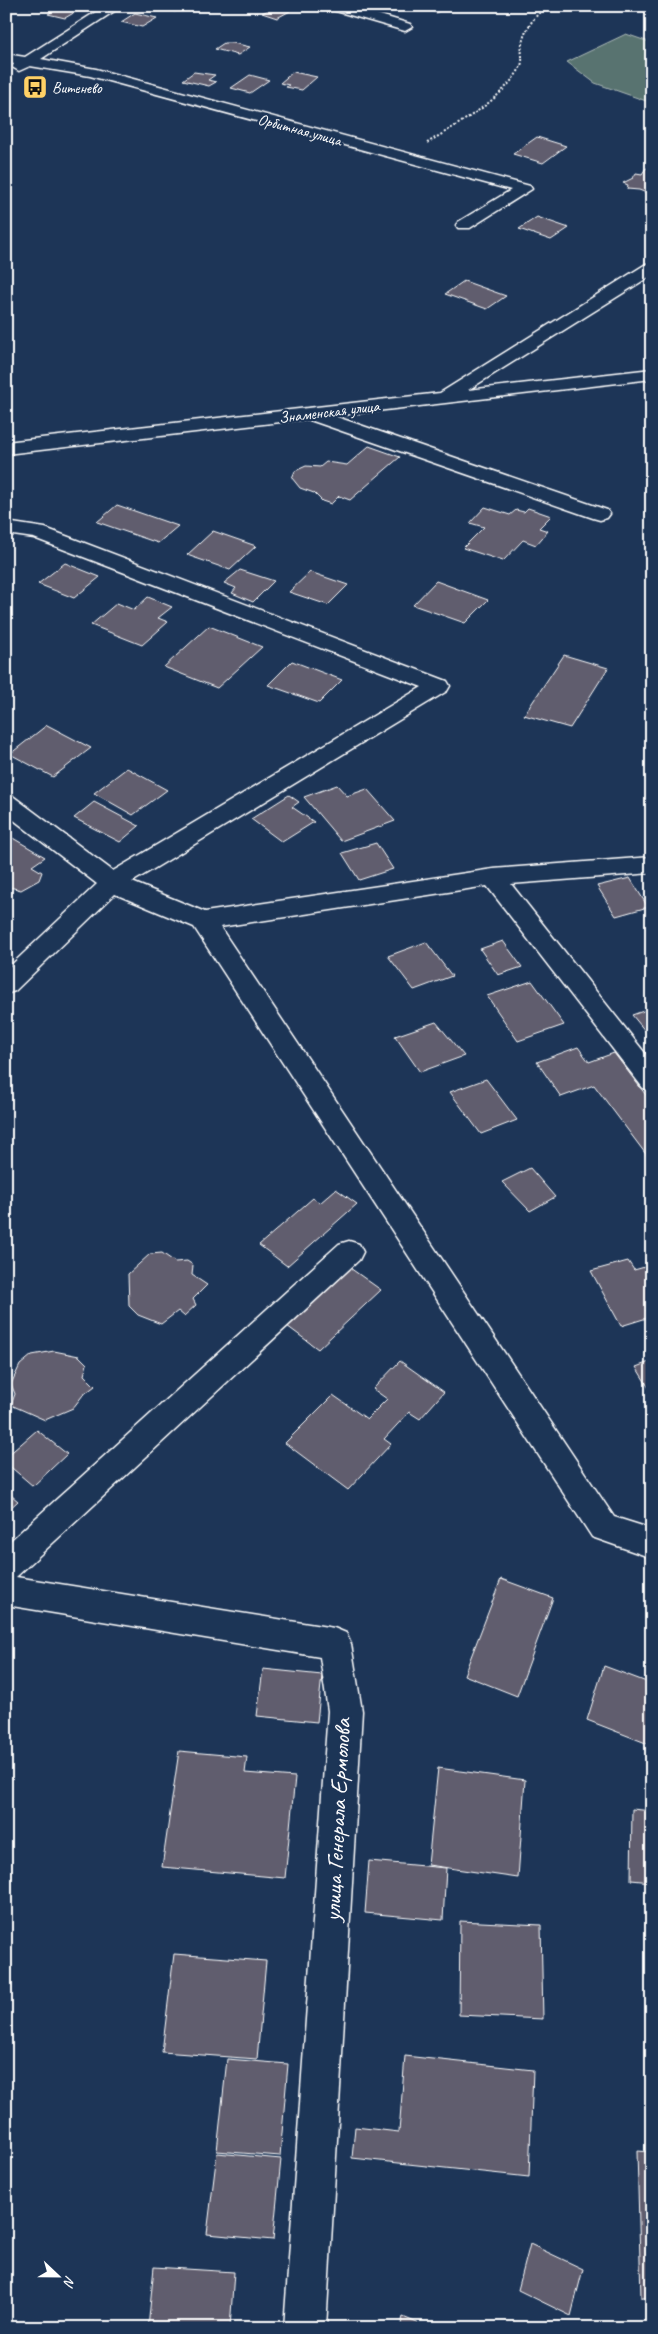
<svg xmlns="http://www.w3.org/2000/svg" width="658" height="2334" font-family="Caveat,sans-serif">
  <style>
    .green { fill: #59736f; stroke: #acb9b7 }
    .building { fill: #615d6e; stroke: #fff }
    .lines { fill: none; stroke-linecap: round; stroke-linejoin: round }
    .minor-casing { stroke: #fff; stroke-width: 3 }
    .path { stroke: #fff; stroke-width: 2; stroke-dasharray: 2 2; stroke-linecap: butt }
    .minor { fill: #1d3557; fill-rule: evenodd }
    .labels { text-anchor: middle; stroke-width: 4.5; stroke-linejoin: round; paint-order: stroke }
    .far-poi-label { font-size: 16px; fill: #fff; stroke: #1d3557; text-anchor: start }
    .far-street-label { font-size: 16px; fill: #fff; stroke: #1d3557 }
    .near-street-label { font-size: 24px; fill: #fff; stroke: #1d3557 }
  </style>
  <rect width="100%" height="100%" fill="#1d3557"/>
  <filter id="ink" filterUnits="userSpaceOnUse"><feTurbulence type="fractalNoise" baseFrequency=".02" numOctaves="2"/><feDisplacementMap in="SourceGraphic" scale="10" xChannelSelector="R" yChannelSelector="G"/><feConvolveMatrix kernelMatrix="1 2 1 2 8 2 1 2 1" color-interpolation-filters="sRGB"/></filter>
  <g filter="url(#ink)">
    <path class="green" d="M 626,34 L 652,43 L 652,103 L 595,83 L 567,62 Z"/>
    <g class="building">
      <path d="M 61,6 L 73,6 L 82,8 L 65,18 L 48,14 Z"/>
      <path d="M 152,6 L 185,6 L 175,12 Z"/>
      <path d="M 426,6 L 448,6 L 436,13 L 422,8 Z"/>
      <path d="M 274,7 L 290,11 L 277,18 L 262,13 Z"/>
      <path d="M 135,13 L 157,18 L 142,27 L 121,22 Z"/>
      <path d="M 224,43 L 233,43 L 250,47 L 238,55 L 215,49 Z"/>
      <path d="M 194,72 L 215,75 L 208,80 L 216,82 L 209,86 L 183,80 Z"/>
      <path d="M 293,72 L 317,77 L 302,90 L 286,87 L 289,85 L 280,83 Z"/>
      <path d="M 250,75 L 269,80 L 250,93 L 231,88 Z"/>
      <path d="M 537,137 L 566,146 L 543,163 L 513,154 Z"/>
      <path d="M 652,166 L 652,195 L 639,190 L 627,189 L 628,185 L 623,183 L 633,178 L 636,173 L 642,174 L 646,168 L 650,169 Z"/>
      <path d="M 537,217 L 569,228 L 551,240 L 519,229 Z"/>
      <path d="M 464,281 L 506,296 L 487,309 L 445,294 Z"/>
      <path d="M 369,446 L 400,457 L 350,500 L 339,496 L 331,504 L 322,501 L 314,493 L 300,488 L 292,478 L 295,471 L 306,466 L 320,467 L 326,462 L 347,465 Z"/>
      <path d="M 117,505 L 178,526 L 158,543 L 97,522 Z"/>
      <path d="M 485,507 L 510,515 L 516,510 L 524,512 L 528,508 L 551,516 L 539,528 L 548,531 L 536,545 L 523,540 L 503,561 L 463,548 L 484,527 L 470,523 Z"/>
      <path d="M 213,531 L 256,546 L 230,570 L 187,555 Z"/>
      <path d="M 65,563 L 100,577 L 74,598 L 38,584 Z"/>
      <path d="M 240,570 L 274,581 L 253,602 L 232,593 L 236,588 L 224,583 Z"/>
      <path d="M 310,572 L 348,585 L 328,605 L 289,592 Z"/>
      <path d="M 436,581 L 488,600 L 465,623 L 413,605 Z"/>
      <path d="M 148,597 L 172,607 L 158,618 L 168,622 L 142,645 L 91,625 L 117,603 L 134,610 Z"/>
      <path d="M 209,626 L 262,647 L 217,688 L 164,667 Z"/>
      <path d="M 564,655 L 608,668 L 570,728 L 524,715 Z"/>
      <path d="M 292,661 L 342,680 L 319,703 L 268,685 Z"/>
      <path d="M 47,725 L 91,748 L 53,777 L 10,754 Z"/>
      <path d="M 127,768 L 167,790 L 133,815 L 94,793 Z"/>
      <path d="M 337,785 L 347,796 L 367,789 L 395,821 L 341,841 L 304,797 Z"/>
      <path d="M 289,795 L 299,802 L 292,807 L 314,822 L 282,842 L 251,819 Z"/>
      <path d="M 94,802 L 139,826 L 120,842 L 74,818 Z"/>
      <path d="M 11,837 L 45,857 L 32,866 L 42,872 L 39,880 L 21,890 L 6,886 L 6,840 Z"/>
      <path d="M 376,843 L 393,869 L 359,880 L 342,853 Z"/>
      <path d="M 630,878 L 648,907 L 616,916 L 597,886 Z"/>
      <path d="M 503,941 L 522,967 L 498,975 L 480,949 Z"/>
      <path d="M 426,942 L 452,976 L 414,990 L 388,956 Z"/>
      <path d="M 532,981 L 564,1025 L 518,1041 L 487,996 Z"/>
      <path d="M 652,1008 L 652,1030 L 646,1032 L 632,1015 Z"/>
      <path d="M 436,1022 L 464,1056 L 420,1072 L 395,1036 Z"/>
      <path d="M 578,1047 L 589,1062 L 614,1053 L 652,1103 L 652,1156 L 648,1157 L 594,1085 L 561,1097 L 537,1062 Z"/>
      <path d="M 486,1079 L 517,1120 L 481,1134 L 450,1092 Z"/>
      <path d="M 530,1168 L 555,1197 L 530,1211 L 502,1182 Z"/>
      <path d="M 336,1189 L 357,1204 L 287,1266 L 259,1245 L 313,1198 L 320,1203 Z"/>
      <path d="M 162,1253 L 175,1262 L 187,1261 L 193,1265 L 192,1275 L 207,1285 L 193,1299 L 196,1305 L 184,1316 L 178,1311 L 161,1324 L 138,1315 L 129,1306 L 128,1274 L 150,1254 Z"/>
      <path d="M 628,1261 L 634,1270 L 652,1265 L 652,1308 L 646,1310 L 650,1317 L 621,1326 L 591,1271 Z"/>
      <path d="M 350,1268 L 381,1290 L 318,1349 L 287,1326 Z"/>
      <path d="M 54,1351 L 79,1356 L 87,1364 L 84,1375 L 95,1386 L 83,1395 L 73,1408 L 45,1420 L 11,1405 L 15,1394 L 11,1384 L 20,1365 L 32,1355 Z"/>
      <path d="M 400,1361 L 444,1392 L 420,1419 L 409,1412 L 384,1439 L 391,1444 L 348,1490 L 285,1443 L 333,1395 L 367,1419 L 387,1399 L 373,1389 Z"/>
      <path d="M 652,1361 L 652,1393 L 636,1367 Z"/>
      <path d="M 37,1430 L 67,1454 L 33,1486 L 6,1463 L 6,1457 Z"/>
      <path d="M 6,1491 L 18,1501 L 6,1512 Z"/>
      <path d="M 501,1579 L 553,1598 L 517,1696 L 464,1675 Z"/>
      <path d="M 604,1666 L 652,1684 L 651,1745 L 587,1720 Z"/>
      <path d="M 263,1669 L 322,1675 L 317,1722 L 257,1716 Z"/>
      <path d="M 179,1751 L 247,1757 L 245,1773 L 295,1777 L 285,1878 L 162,1867 Z"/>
      <path d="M 438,1768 L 525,1780 L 518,1878 L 428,1865 Z"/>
      <path d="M 632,1809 L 652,1811 L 652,1882 L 631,1880 Z"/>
      <path d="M 369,1861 L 446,1868 L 443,1920 L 365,1913 Z"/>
      <path d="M 460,1921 L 541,1925 L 543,2019 L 459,2015 Z"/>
      <path d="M 174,1954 L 266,1961 L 257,2059 L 162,2052 Z"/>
      <path d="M 405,2056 L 533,2070 L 529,2177 L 352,2158 L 355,2127 L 399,2132 Z"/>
      <path d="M 227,2059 L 288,2064 L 280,2156 L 217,2151 Z"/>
      <path d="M 637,2151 L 652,2152 L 652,2298 L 641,2298 Z"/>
      <path d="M 217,2153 L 281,2159 L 273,2240 L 207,2234 Z"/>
      <path d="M 530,2244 L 583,2269 L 571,2316 L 518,2290 Z"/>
      <path d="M 154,2267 L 234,2272 L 230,2328 L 148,2328 Z"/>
      <path d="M 403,2317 L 429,2328 L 400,2328 Z"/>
    </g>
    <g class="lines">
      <defs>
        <g id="minor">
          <path d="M 105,6 L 122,6 L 41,59 L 96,69 L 530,186 L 532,189 L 470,228 L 458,228 L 456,225 L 458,222 L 511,190 L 90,76 L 30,66 L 19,71 L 12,67 L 14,64 L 6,62 L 6,54 L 25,57 Z"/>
          <path d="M 327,6 L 350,6 L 410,24 L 412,27 L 405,31 L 329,9 Z"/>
          <path d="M 652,263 L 652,275 L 468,390 L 652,369 L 652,379 L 334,416 L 607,510 L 610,514 L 607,518 L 600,520 L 593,518 L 307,419 L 6,454 L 6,442 L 440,393 L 646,264 Z"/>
          <path d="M 6,522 L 45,528 L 447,681 L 450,686 L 447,691 L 132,882 L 205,912 L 493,869 L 652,857 L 652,873 L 511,884 L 652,1062 L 652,1091 L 643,1088 L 487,886 L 220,927 L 614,1517 L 652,1529 L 652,1558 L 592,1537 L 194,927 L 115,894 L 15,991 L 6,994 L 6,970 L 97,884 L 6,814 L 6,794 L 14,797 L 113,871 L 422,687 L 34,538 L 6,534 Z"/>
          <path d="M 349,1241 L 359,1244 L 363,1252 L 359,1260 L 16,1577 L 334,1628 L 346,1633 L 351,1644 L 362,1711 L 326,2328 L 284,2328 L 328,1711 L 320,1657 L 6,1605 L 6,1545 L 339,1244 Z"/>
        </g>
      </defs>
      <use href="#minor" class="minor-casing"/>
      <path class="path" d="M 427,143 C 458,124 497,103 517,73 C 526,60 520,57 522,44 C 524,30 536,14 547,6"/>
      <use href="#minor" class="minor"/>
    </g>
  </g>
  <defs>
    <symbol id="bus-square" viewBox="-11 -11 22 22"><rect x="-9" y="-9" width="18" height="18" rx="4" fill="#ffd166" stroke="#1d3557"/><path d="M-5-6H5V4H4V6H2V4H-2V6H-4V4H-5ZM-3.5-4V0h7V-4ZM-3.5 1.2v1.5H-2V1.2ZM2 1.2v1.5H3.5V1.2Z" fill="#111"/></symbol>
  </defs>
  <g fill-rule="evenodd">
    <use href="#bus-square" x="21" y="73" width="28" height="28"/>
  </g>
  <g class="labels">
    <g class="far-poi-label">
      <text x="52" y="93">Витенево</text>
    </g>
    <g class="far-street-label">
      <text transform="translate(300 129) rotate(15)" y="6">Орбитная улица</text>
      <text transform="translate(329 411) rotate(-7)" y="6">Знаменская улица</text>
    </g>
    <g class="near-street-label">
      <text transform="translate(337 1820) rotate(-87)" y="8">улица Генерала Ермолова</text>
    </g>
  </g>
  <rect width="658" height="2334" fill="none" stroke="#1d3557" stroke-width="25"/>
  <rect x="12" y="12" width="633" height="2309" fill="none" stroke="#fff" stroke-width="2" filter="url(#ink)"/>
  <g transform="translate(58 2276) rotate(112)" stroke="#1d3557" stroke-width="4" paint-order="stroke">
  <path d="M0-4L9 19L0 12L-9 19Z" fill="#ffffff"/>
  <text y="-8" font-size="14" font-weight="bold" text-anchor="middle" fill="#ffffff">N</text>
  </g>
</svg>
